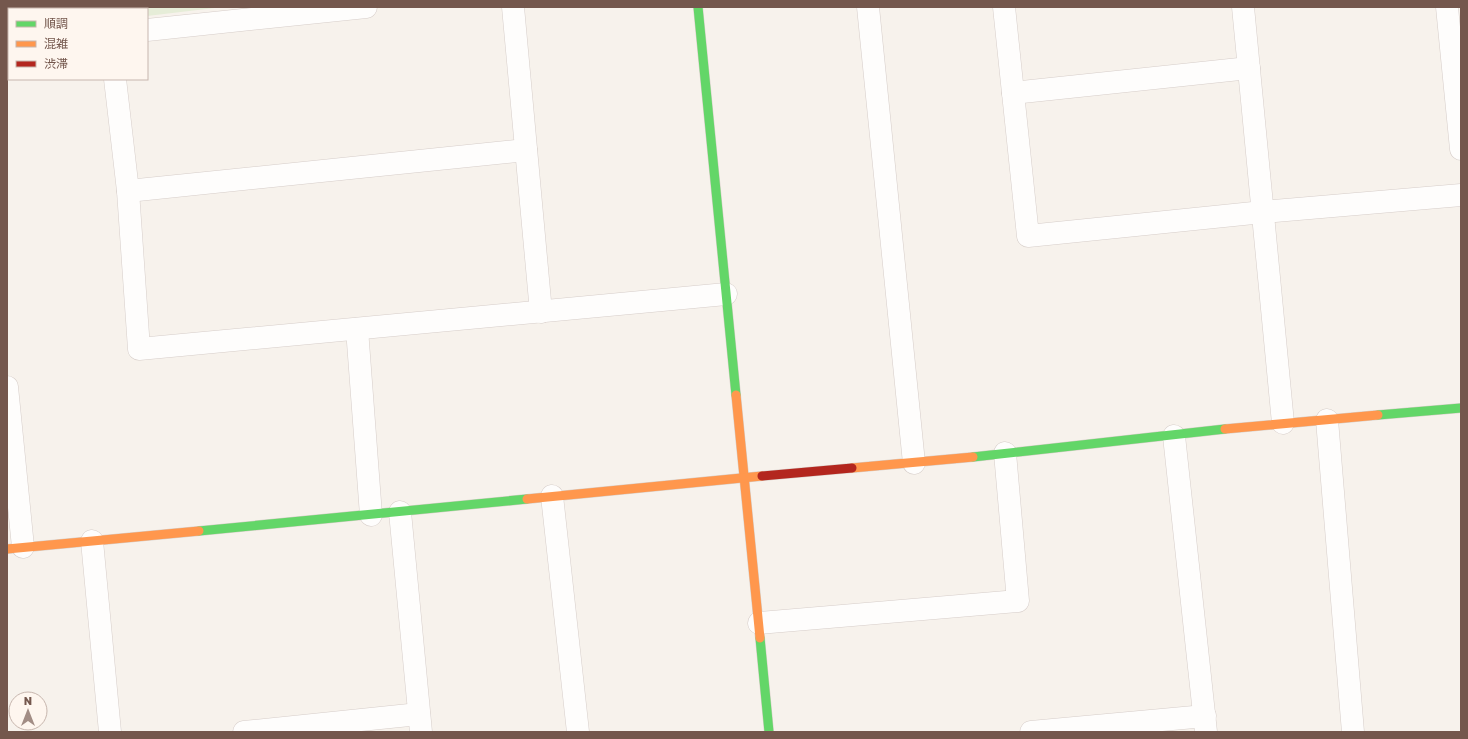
<svg xmlns="http://www.w3.org/2000/svg" width="1468" height="739" font-family="'Golos Text','Noto Sans JP',sans-serif">
  <style>
    .green { fill: #e6edd8 }
    .lines { fill: none; stroke-linecap: round; stroke-linejoin: round }
    .street-casing { stroke: #d6cdc9; stroke-width: 23 }
    .fast-casing { stroke: #d7cec8; stroke-width: 10 }
    .slow-casing { stroke: #d7cec8; stroke-width: 10 }
    .jam-casing { stroke: #d7cec8; stroke-width: 10 }
    .street { stroke: #fefdfc; stroke-width: 22 }
    .fast { stroke: #63d668; stroke-width: 9 }
    .slow { stroke: #ff974d; stroke-width: 9 }
    .jam { stroke: #b3261e; stroke-width: 9 }
  </style>
  <rect width="100%" height="100%" fill="#f7f2ec"/>
  <path class="green" d="M 122,7 L 223,7 L 147,16 L 147,9 L 122,9 Z"/>
  <g class="lines">
    <defs>
      <g id="street">
        <path d="M 107,7 L 107,9"/>
        <path d="M 513,7 L 541,312"/>
        <path d="M 868,7 L 914,463"/>
        <path d="M 1004,7 L 1028,236 L 1263,212 L 1461,195"/>
        <path d="M 1243,7 L 1283,423"/>
        <path d="M 1447,7 L 1461,149"/>
        <path d="M 147,30 L 366,7"/>
        <path d="M 115,79 L 128,191 L 139,349 L 726,294"/>
        <path d="M 1013,93 L 1249,68"/>
        <path d="M 128,191 L 526,150"/>
        <path d="M 357,329 L 371,515"/>
        <path d="M 7,387 L 23,547"/>
        <path d="M 1327,420 L 1353,732"/>
        <path d="M 1174,436 L 1206,732"/>
        <path d="M 552,496 L 578,732"/>
        <path d="M 400,512 L 421,732"/>
        <path d="M 92,541 L 110,732"/>
        <path d="M 759,623 L 1018,601 L 1005,453"/>
        <path d="M 244,732 L 419,714"/>
        <path d="M 1031,732 L 1205,716"/>
      </g>
      <g id="fast">
        <path d="M 698,7 L 736,395"/>
        <path d="M 1378,415 L 1461,408"/>
        <path d="M 973,457 L 1225,429"/>
        <path d="M 199,531 L 527,499"/>
        <path d="M 760,638 L 769,732"/>
      </g>
      <g id="slow">
        <path d="M 736,395 L 760,638"/>
        <path d="M 1225,429 L 1378,415"/>
        <path d="M 852,468 L 973,457"/>
        <path d="M 527,499 L 762,476"/>
        <path d="M 7,549 L 199,531"/>
      </g>
      <path id="jam" d="M 762,476 L 852,468"/>
    </defs>
    <use href="#street" class="street-casing"/>
    <use href="#fast" class="fast-casing"/>
    <use href="#slow" class="slow-casing"/>
    <use href="#jam" class="jam-casing"/>
    <use href="#street" class="street"/>
    <use href="#fast" class="fast"/>
    <use href="#slow" class="slow"/>
    <use href="#jam" class="jam"/>
  </g>
  <rect width="1468" height="739" fill="none" stroke="#74574d" stroke-width="16"/>
  <rect x="8" y="8" width="140" height="72" fill="#fef6ef" stroke="#c7b6ae"/>
  <rect x="16" y="21" width="20" height="6" fill="#63d668" stroke="#c7b6ae"/>
  <text x="44" y="28" font-size="12" fill="#74574d">順調</text>
  <rect x="16" y="41" width="20" height="6" fill="#ff974d" stroke="#c7b6ae"/>
  <text x="44" y="48" font-size="12" fill="#74574d">混雑</text>
  <rect x="16" y="61" width="20" height="6" fill="#b3261e" stroke="#c7b6ae"/>
  <text x="44" y="68" font-size="12" fill="#74574d">渋滞</text>
  <g transform="translate(28 711)"><circle r="19" fill="#fef6ef" stroke="#c7b6ae"/>
  <path d="M0-3L7 15L0 10L-7 15Z" fill="#a28d85"/>
  <text y="-6" font-size="11" font-weight="bold" text-anchor="middle" fill="#74574d">N</text>
  </g>
</svg>
